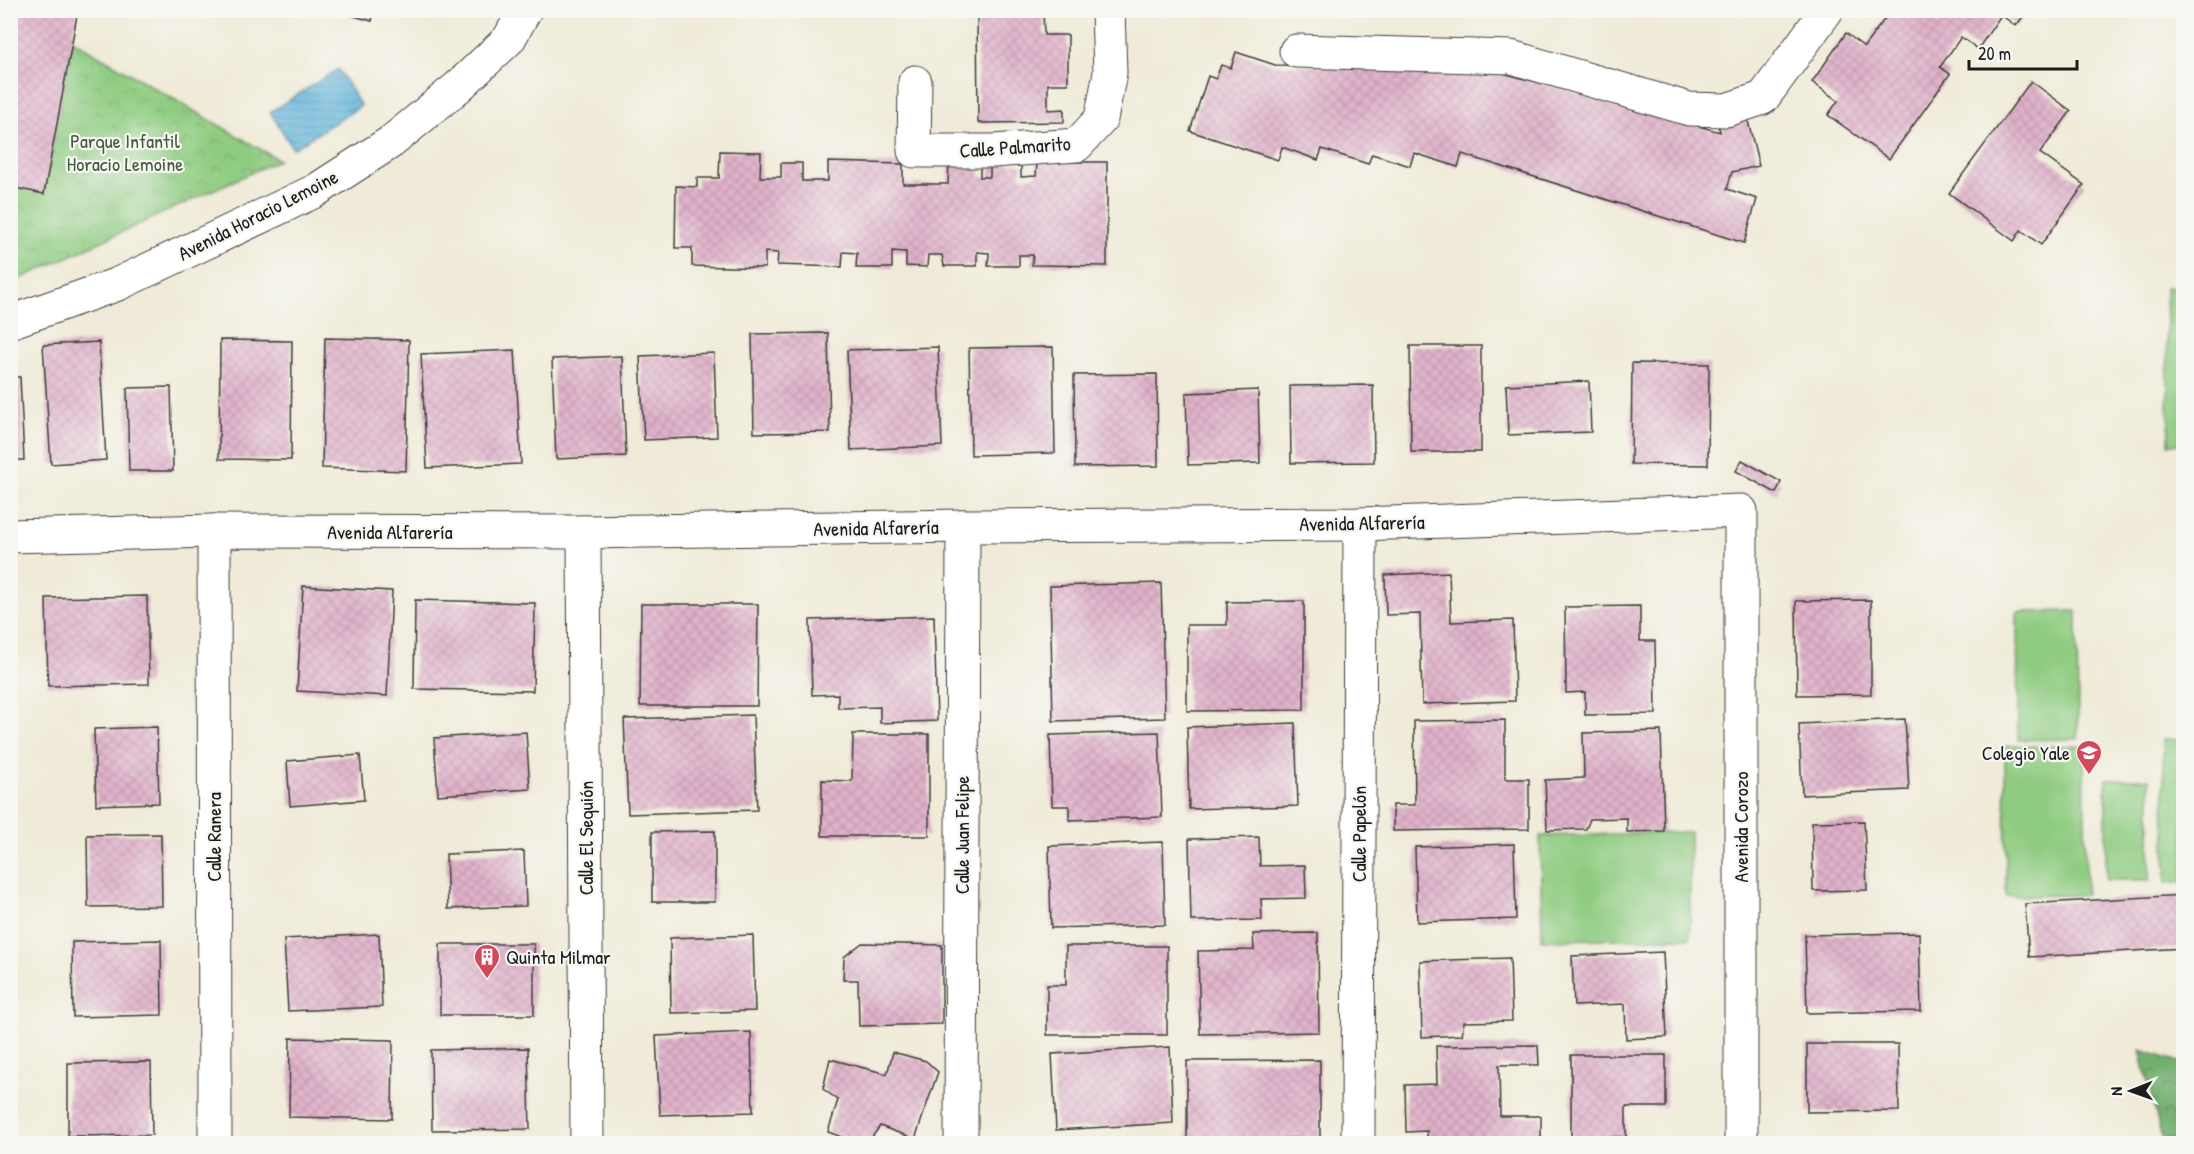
<svg xmlns="http://www.w3.org/2000/svg" width="2194" height="1154" font-family="'Patrick Hand',sans-serif">
  <style>
    .grass { fill: #8fcc81; stroke: #56744e; stroke-width: 1.5 }
    .forest { fill: url(#forest-crowns); stroke: #486646; stroke-width: 1.5 }
    .park { fill: url(#park-crowns); stroke: #56744e; stroke-width: 1.5 }
    .water { fill: url(#water-rules); stroke: #3c677a; stroke-width: 1.5 }
    .building { fill: url(#building-cross-hatch) }
    .lines { fill: none; stroke-linecap: round; stroke-linejoin: round }
    .minor-casing { stroke: #3c3b38; stroke-width: 35 }
    .minor { stroke: #fff; stroke-width: 33 }
    .labels { text-anchor: middle; stroke-width: 4.5; stroke-linejoin: round; paint-order: stroke }
    .park-label { font-size: 20px; fill: #445a3f; stroke: #f6f6f2 }
    .street-label { font-size: 20px; fill: #1c1c1c; stroke: #f6f6f2 }
    .poi-label { font-size: 20px; fill: #1c1c1c; stroke: #f6f6f2; text-anchor: end }
  </style>
  <defs>
    <pattern id="forest-crowns" width="20" height="18" patternUnits="userSpaceOnUse" patternTransform="scale(1.5)"><rect width="20" height="18" fill="#73b06f"/><path d="M2 6a3 3 0 1 1 6 0M12 15a3 3 0 1 1 6 0" fill="none" stroke="#5e8e5a"/></pattern>
    <pattern id="park-crowns" width="20" height="18" patternUnits="userSpaceOnUse" patternTransform="scale(1.5)"><rect width="20" height="18" fill="#8fcc81"/><path d="M2 6a3 3 0 1 1 6 0M12 15a3 3 0 1 1 6 0" fill="none" stroke="#7baf6f"/></pattern>
    <pattern id="water-rules" width="6" height="5" patternUnits="userSpaceOnUse" patternTransform="scale(1.5)"><rect width="6" height="5" fill="#5db2d9"/><path d="M0 2.5h6" fill="none" stroke="#5098ba"/></pattern>
    <pattern id="building-cross-hatch" width="8" height="8" patternUnits="userSpaceOnUse" patternTransform="scale(1.5)"><rect width="8" height="8" fill="#e0b2ca"/><path d="M0 0l8 8M0 8l8-8" fill="none" stroke="#c098ad"/></pattern>
  </defs>
  <rect width="100%" height="100%" fill="#f6f6f2"/>
  <filter id="ink" filterUnits="userSpaceOnUse"><feTurbulence type="fractalNoise" baseFrequency=".0167" numOctaves="2"/><feDisplacementMap in="SourceGraphic" scale="12" xChannelSelector="R" yChannelSelector="G"/><feConvolveMatrix kernelMatrix="1 2 1 2 8 2 1 2 1" color-interpolation-filters="sRGB"/></filter>
  <filter id="wash" filterUnits="userSpaceOnUse"><feTurbulence type="fractalNoise" baseFrequency=".008" numOctaves="4" result="noise"/><feDisplacementMap in="SourceGraphic" scale="24" xChannelSelector="R" yChannelSelector="G"/><feGaussianBlur stdDeviation="1.35" result="paint"/><feColorMatrix in="noise" values="0 0 0 0 0 0 0 0 0 0 0 0 0 0 0 0 0 1.4 0 .05"/><feComposite in="paint" operator="in"/></filter>
  <g filter="url(#wash)">
    <rect width="100%" height="100%" fill="#f0ebd8"/>
    <g class="grass">
      <path d="M 2183,286 L 2183,444 L 2169,444 L 2166,287 Z"/>
      <path d="M 2077,611 L 2078,739 L 2018,740 L 2017,612 Z"/>
      <path d="M 2163,739 L 2183,739 L 2183,882 L 2166,883 Z"/>
      <path d="M 2005,746 L 2084,746 L 2086,895 L 2006,896 Z"/>
      <rect x="2106" y="779" width="44" height="101"/>
      <path d="M 1690,832 L 1690,938 L 1542,940 L 1540,836 Z"/>
    </g>
    <path class="forest" d="M 2140,1050 L 2183,1063 L 2183,1143 L 2163,1143 Z"/>
    <path class="park" d="M 72,40 L 279,160 L 11,283 L 10,187 L 44,193 Z"/>
    <path class="water" d="M 338,69 L 361,106 L 293,149 L 270,112 Z"/>
    <g id="blocks">
      <g class="building">
        <path d="M 10,10 L 78,10 L 44,194 L 10,187 Z"/>
        <path d="M 332,10 L 374,10 L 372,21 Z"/>
        <path d="M 977,10 L 1043,10 L 1044,35 L 1068,35 L 1068,84 L 1048,84 L 1048,110 L 1064,109 L 1064,122 L 978,123 Z"/>
        <path d="M 1891,10 L 2028,10 L 2016,26 L 2001,15 L 1978,49 L 1961,37 L 1940,67 L 1950,74 L 1889,159 L 1828,115 L 1838,101 L 1812,82 L 1846,33 L 1864,47 Z"/>
        <path d="M 1236,52 L 1275,65 L 1481,67 L 1720,132 L 1717,120 L 1746,113 L 1759,166 L 1732,172 L 1727,189 L 1757,199 L 1744,243 L 1462,154 L 1458,167 L 1414,153 L 1410,166 L 1372,154 L 1368,164 L 1322,149 L 1318,160 L 1282,147 L 1278,160 L 1190,131 L 1208,76 L 1216,79 L 1221,65 L 1231,68 Z"/>
        <path d="M 2031,81 L 2071,111 L 2040,153 L 2084,185 L 2041,245 L 2021,230 L 2014,241 L 1949,193 Z"/>
        <rect x="2178" y="91" width="6" height="60"/>
        <path d="M 720,151 L 761,152 L 760,177 L 781,177 L 781,163 L 802,163 L 802,181 L 828,181 L 828,162 L 903,164 L 903,184 L 948,184 L 949,163 L 980,164 L 980,177 L 990,177 L 990,163 L 1021,164 L 1021,177 L 1036,176 L 1037,162 L 1107,162 L 1107,266 L 1032,265 L 1033,255 L 1019,255 L 1019,266 L 988,266 L 989,253 L 977,252 L 977,266 L 944,266 L 942,255 L 928,255 L 927,267 L 906,266 L 906,252 L 892,251 L 892,268 L 856,268 L 857,253 L 843,252 L 842,267 L 777,265 L 778,253 L 765,252 L 765,268 L 692,266 L 692,248 L 675,248 L 676,186 L 697,187 L 697,178 L 719,178 Z"/>
        <path d="M 828,333 L 830,432 L 754,433 L 752,334 Z"/>
        <path d="M 325,338 L 409,340 L 406,471 L 322,468 Z"/>
        <path d="M 220,340 L 292,341 L 291,460 L 219,459 Z"/>
        <path d="M 99,342 L 106,460 L 51,464 L 43,345 Z"/>
        <path d="M 1410,346 L 1481,346 L 1481,452 L 1411,452 Z"/>
        <path d="M 938,347 L 942,446 L 851,450 L 847,350 Z"/>
        <path d="M 1053,347 L 1055,453 L 971,455 L 969,348 Z"/>
        <path d="M 515,350 L 521,464 L 427,468 L 421,354 Z"/>
        <path d="M 714,353 L 717,437 L 644,440 L 640,356 Z"/>
        <path d="M 622,356 L 626,456 L 556,459 L 552,359 Z"/>
        <path d="M 1632,363 L 1709,364 L 1708,465 L 1631,464 Z"/>
        <path d="M 1157,374 L 1158,466 L 1075,467 L 1074,375 Z"/>
        <path d="M 10,377 L 20,377 L 24,460 L 10,460 Z"/>
        <path d="M 1589,381 L 1591,432 L 1508,435 L 1506,385 Z"/>
        <path d="M 1373,385 L 1374,462 L 1291,463 L 1290,386 Z"/>
        <path d="M 171,387 L 173,471 L 129,471 L 127,388 Z"/>
        <path d="M 1258,390 L 1260,463 L 1188,465 L 1186,393 Z"/>
        <path d="M 1742,460 L 1781,482 L 1776,493 L 1736,471 Z"/>
        <path d="M 1449,572 L 1451,622 L 1513,620 L 1515,701 L 1422,704 L 1420,614 L 1386,615 L 1385,575 Z"/>
        <path d="M 1161,583 L 1165,718 L 1053,721 L 1050,586 Z"/>
        <path d="M 303,586 L 392,591 L 387,696 L 297,691 Z"/>
        <path d="M 147,596 L 149,684 L 48,686 L 46,598 Z"/>
        <path d="M 415,600 L 535,603 L 533,691 L 414,689 Z"/>
        <path d="M 1871,600 L 1871,694 L 1797,695 L 1796,601 Z"/>
        <path d="M 1304,601 L 1304,710 L 1187,711 L 1187,625 L 1227,625 L 1227,602 Z"/>
        <path d="M 641,604 L 758,604 L 757,706 L 640,706 Z"/>
        <path d="M 1640,606 L 1640,641 L 1655,641 L 1656,714 L 1585,715 L 1585,692 L 1566,693 L 1565,607 Z"/>
        <path d="M 934,616 L 937,721 L 880,723 L 880,707 L 838,708 L 838,694 L 812,695 L 810,620 Z"/>
        <path d="M 753,715 L 757,810 L 628,814 L 624,719 Z"/>
        <path d="M 1905,719 L 1909,790 L 1802,795 L 1799,724 Z"/>
        <path d="M 1505,720 L 1505,779 L 1529,779 L 1529,829 L 1393,831 L 1393,805 L 1415,805 L 1414,721 Z"/>
        <path d="M 1295,723 L 1298,806 L 1189,809 L 1187,727 Z"/>
        <path d="M 157,727 L 159,803 L 96,805 L 94,729 Z"/>
        <path d="M 1661,731 L 1664,831 L 1627,832 L 1627,818 L 1590,819 L 1586,829 L 1547,830 L 1545,780 L 1584,778 L 1583,733 Z"/>
        <path d="M 526,732 L 530,789 L 438,795 L 434,738 Z"/>
        <path d="M 1159,732 L 1162,817 L 1069,820 L 1069,806 L 1052,806 L 1050,735 Z"/>
        <path d="M 853,734 L 929,734 L 929,836 L 822,836 L 822,780 L 852,781 Z"/>
        <path d="M 360,755 L 364,800 L 290,806 L 287,761 Z"/>
        <path d="M 1864,821 L 1867,890 L 1813,891 L 1812,822 Z"/>
        <path d="M 715,831 L 715,902 L 652,902 L 652,832 Z"/>
        <path d="M 161,834 L 162,906 L 88,907 L 87,835 Z"/>
        <path d="M 1259,837 L 1260,866 L 1305,865 L 1306,898 L 1261,899 L 1262,920 L 1191,921 L 1189,839 Z"/>
        <path d="M 1163,842 L 1165,925 L 1051,928 L 1049,846 Z"/>
        <path d="M 1514,844 L 1516,919 L 1417,922 L 1415,847 Z"/>
        <path d="M 524,851 L 526,906 L 448,909 L 446,854 Z"/>
        <path d="M 2184,895 L 2184,948 L 2029,957 L 2025,904 Z"/>
        <path d="M 1318,933 L 1319,1032 L 1200,1034 L 1198,951 L 1254,950 L 1253,934 Z"/>
        <path d="M 1919,933 L 1921,1011 L 1807,1013 L 1805,935 Z"/>
        <path d="M 379,934 L 382,1007 L 288,1011 L 284,939 Z"/>
        <path d="M 753,935 L 755,1011 L 671,1013 L 670,938 Z"/>
        <path d="M 161,940 L 162,1015 L 73,1017 L 72,942 Z"/>
        <path d="M 862,943 L 942,945 L 942,1024 L 859,1026 L 858,980 L 843,980 L 844,957 Z"/>
        <rect x="440" y="944" width="94" height="71"/>
        <path d="M 1066,946 L 1167,946 L 1167,1035 L 1047,1035 L 1047,985 L 1066,985 Z"/>
        <path d="M 1663,952 L 1667,1037 L 1626,1039 L 1625,1004 L 1574,1006 L 1572,956 Z"/>
        <path d="M 1510,958 L 1512,1021 L 1464,1022 L 1462,1035 L 1422,1037 L 1420,961 Z"/>
        <path d="M 751,1032 L 753,1112 L 660,1115 L 656,1036 Z"/>
        <path d="M 290,1038 L 393,1040 L 392,1119 L 289,1117 Z"/>
        <path d="M 1807,1044 L 1898,1044 L 1899,1111 L 1807,1112 Z"/>
        <path d="M 1538,1045 L 1539,1065 L 1499,1065 L 1500,1116 L 1541,1116 L 1541,1144 L 1427,1144 L 1427,1131 L 1406,1132 L 1405,1085 L 1437,1084 L 1436,1046 Z"/>
        <path d="M 1170,1047 L 1173,1123 L 1056,1130 L 1052,1054 Z"/>
        <path d="M 528,1048 L 530,1129 L 432,1130 L 431,1050 Z"/>
        <path d="M 893,1052 L 926,1061 L 938,1072 L 915,1139 L 880,1126 L 867,1144 L 861,1144 L 828,1132 L 838,1100 L 823,1089 L 830,1059 L 887,1074 Z"/>
        <path d="M 1571,1055 L 1666,1055 L 1666,1107 L 1626,1107 L 1626,1137 L 1571,1137 Z"/>
        <path d="M 1320,1060 L 1320,1138 L 1187,1139 L 1187,1061 Z"/>
        <path d="M 151,1062 L 152,1135 L 68,1136 L 68,1063 Z"/>
      </g>
    </g>
  </g>
  <g filter="url(#ink)">
    <use href="#blocks" fill-opacity="0" stroke="#3c3b38" stroke-width="1.5"/>
    <g class="lines">
      <defs>
        <g id="minor">
          <path d="M 1296,51 L 1511,57 L 1689,109 L 1726,110 L 1763,98 L 1827,10"/>
          <path d="M 915,82 L 914,151 L 993,151 L 1077,145 L 1101,119 L 1110,73 L 1108,10"/>
          <path d="M 10,322 L 118,284 L 315,191 L 391,142 L 458,87 L 509,39 L 525,10"/>
          <path d="M 214,531 L 215,1144"/>
          <path d="M 584,532 L 587,1144"/>
          <path d="M 10,536 L 214,531 L 584,532 L 963,526 L 1360,524 L 1741,511 L 1741,1144"/>
          <path d="M 961,1144 L 963,526"/>
          <path d="M 1358,1144 L 1360,524"/>
        </g>
      </defs>
      <use href="#minor" class="minor-casing"/>
      <use href="#minor" class="minor"/>
    </g>
  </g>
  <defs>
    <symbol id="school-pin" viewBox="-11 -11 22 30"><path d="M0 17L-7.5 6A9.5 9.5 0 1 1 7.5 6Z" fill="#d1495b" stroke="#f6f6f2"/><path d="M0-5L7-2L0 1L-7-2ZM-4 1L0 2.5L4 1V4Q0 6-4 4Z" fill="#fff"/></symbol>
    <symbol id="building-pin" viewBox="-11 -11 22 30"><path d="M0 17L-7.5 6A9.5 9.5 0 1 1 7.5 6Z" fill="#d1495b" stroke="#f6f6f2"/><path d="M-4-6H4V6H1V3H-1V6H-4ZM-2.5-4.3h1.7v1.8h-1.7ZM.8-4.3h1.7v1.8H.8ZM-2.5-1h1.7V.8h-1.7ZM.8-1h1.7V.8H.8Z" fill="#fff"/></symbol>
  </defs>
  <g fill-rule="evenodd">
    <use href="#school-pin" x="2074" y="738" width="30" height="40"/>
    <use href="#building-pin" x="472" y="942" width="30" height="40"/>
  </g>
  <g class="labels">
    <g class="park-label">
      <text x="125" y="148">Parque Infantil<tspan x="125" dy="23">Horacio Lemoine</tspan></text>
    </g>
    <g class="street-label">
      <text transform="translate(1015 147) rotate(-4)" y="7">Calle Palmarito</text>
      <text transform="translate(258 215) rotate(-27)" y="7">Avenida Horacio Lemoine</text>
      <text transform="translate(1362 523) rotate(-1)" y="7">Avenida Alfarería</text>
      <text transform="translate(876 528) rotate(-1)" y="7">Avenida Alfarería</text>
      <text x="390" y="539">Avenida Alfarería</text>
      <text transform="translate(1741 827) rotate(-90)" y="7">Avenida Corozo</text>
      <text transform="translate(1359 834) rotate(-90)" y="7">Calle Papelón</text>
      <text transform="translate(962 835) rotate(-90)" y="7">Calle Juan Felipe</text>
      <text transform="translate(214 837) rotate(-90)" y="7">Calle Ranera</text>
      <text transform="translate(586 838) rotate(-90)" y="7">Calle El Sequión</text>
    </g>
    <g class="poi-label">
      <text x="2070" y="760">Colegio Yale</text>
      <text x="506" y="964" text-anchor="start">Quinta Milmar</text>
    </g>
  </g>
  <rect width="2194" height="1154" fill="none" stroke="#f6f6f2" stroke-width="36"/>
  <g transform="translate(2131 1091) rotate(269)" stroke="#f6f6f2" stroke-width="4.5" paint-order="stroke">
  <path d="M0-4.5L10 22L0 15L-10 22Z" fill="#1c1c1c"/>
  <text y="-9" font-size="16" font-weight="bold" text-anchor="middle" fill="#1c1c1c">N</text>
  </g>
  <path d="M1969 60v9h108v-9" fill="none" stroke="#1c1c1c" stroke-width="3"/>
  <text x="1978" y="60" font-size="18" fill="#1c1c1c" stroke="#f6f6f2" stroke-width="4.5" paint-order="stroke">20 m</text>
</svg>
